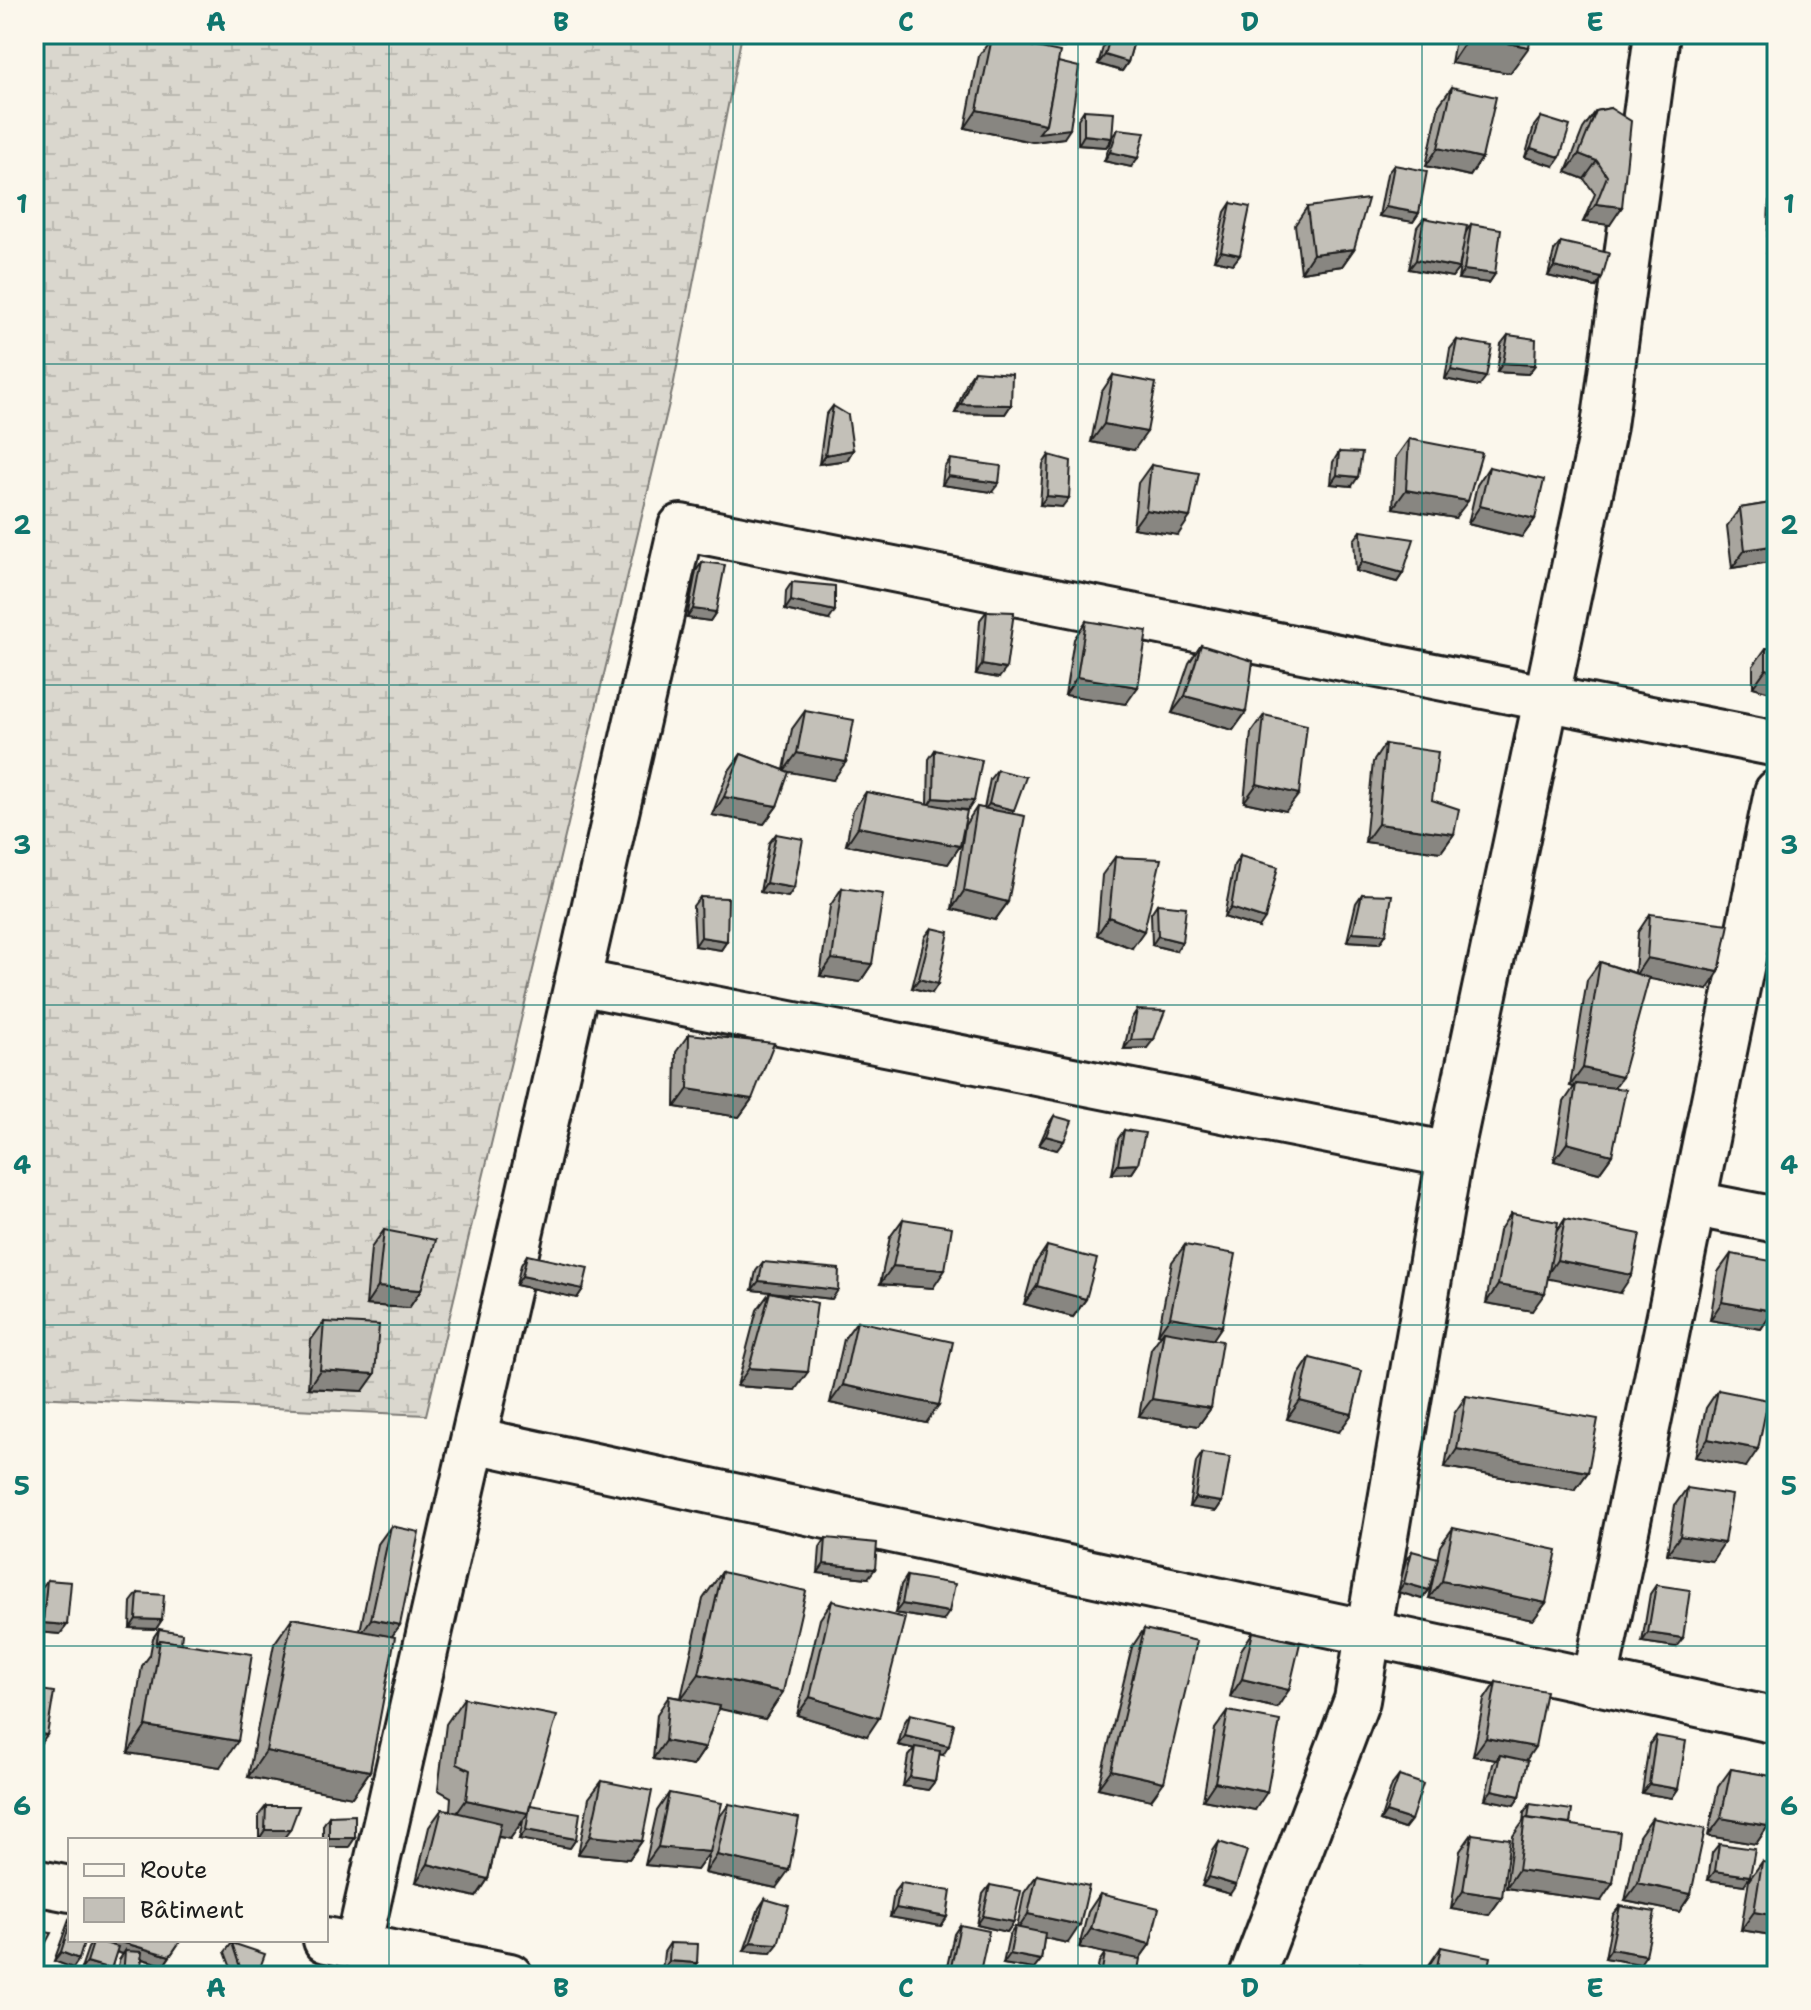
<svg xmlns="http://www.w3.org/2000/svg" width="1811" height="2010" font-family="'Shantell Sans',sans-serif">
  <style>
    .wetland { fill: url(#wetland-marsh); stroke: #7b7a75; stroke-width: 2 }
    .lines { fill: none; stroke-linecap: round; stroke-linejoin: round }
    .minor-casing { stroke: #1c1c1c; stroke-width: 50 }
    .highway-casing { stroke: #1c1c1c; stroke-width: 50 }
    .minor { stroke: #fbf7ec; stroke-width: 44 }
    .highway { stroke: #fbf7ec; stroke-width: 44 }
    .wall { fill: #a8a59e; stroke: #1c1c1c; stroke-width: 2 }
    .shaded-wall { fill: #888681; stroke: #1c1c1c; stroke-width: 2 }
    .building { fill: #c3c0b8; stroke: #1c1c1c; stroke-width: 2 }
    .grid { fill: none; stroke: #0f766e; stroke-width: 2; stroke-opacity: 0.55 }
    .neatline { fill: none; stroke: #0f766e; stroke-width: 3 }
    .grid-label { font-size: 26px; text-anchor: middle; font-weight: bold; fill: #0f766e }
  </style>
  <defs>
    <pattern id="wetland-marsh" width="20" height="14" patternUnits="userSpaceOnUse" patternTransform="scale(2)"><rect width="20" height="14" fill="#dad7ce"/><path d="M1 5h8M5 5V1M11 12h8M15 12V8" fill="none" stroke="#bab8b0"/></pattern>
  </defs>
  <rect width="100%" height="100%" fill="#fbf7ec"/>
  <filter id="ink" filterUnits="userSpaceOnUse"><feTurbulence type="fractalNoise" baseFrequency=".0125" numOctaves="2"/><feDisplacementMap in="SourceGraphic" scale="16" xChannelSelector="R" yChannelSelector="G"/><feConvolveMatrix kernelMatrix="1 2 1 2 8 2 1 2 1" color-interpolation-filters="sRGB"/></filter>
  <g filter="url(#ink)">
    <path class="wetland" d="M 34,34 L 742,34 L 673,387 L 426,1415 L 34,1397 Z"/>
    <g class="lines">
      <defs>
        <g id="minor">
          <path d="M 578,982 L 1450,1155"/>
          <path d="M 1695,1204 L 1777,1220"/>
          <path d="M 474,1440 L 1777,1721"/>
          <path d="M 1595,1682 L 1777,792"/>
          <path d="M 358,1946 L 681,527 L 1777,744"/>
          <path d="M 1252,1976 L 1357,1700 L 1450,1155 L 1604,426 L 1657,34"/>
        </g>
        <g id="highway">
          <path d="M 34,1882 L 70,1889"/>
          <path d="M 326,1940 L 510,1976"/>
        </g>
      </defs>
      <use href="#minor" class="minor-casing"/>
      <use href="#highway" class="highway-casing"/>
      <use href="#minor" class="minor"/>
      <use href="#highway" class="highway"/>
    </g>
    <g class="wall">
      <path d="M 983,34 L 1038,34 L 1032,47 L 1058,62 L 1064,138 L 1033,142 L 965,128 L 979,56 L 988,43 L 981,42 Z"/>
      <path d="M 1041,34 L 1071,34 L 1071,39 L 1064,48 L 1040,46 Z"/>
      <path d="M 1107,34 L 1136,34 L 1128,62 L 1122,71 L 1098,64 Z"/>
      <path d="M 1456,34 L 1531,34 L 1510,73 L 1451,63 Z"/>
      <path d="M 1452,87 L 1482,158 L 1470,176 L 1426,166 L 1439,105 Z"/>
      <path d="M 1610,108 L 1610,225 L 1583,222 L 1595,194 L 1584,179 L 1566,172 L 1583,129 L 1596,111 Z"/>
      <path d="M 1084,110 L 1112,137 L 1118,129 L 1131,167 L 1104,161 L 1112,139 L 1106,147 L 1078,145 L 1078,119 Z"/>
      <path d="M 1541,117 L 1554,166 L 1525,157 L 1534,126 Z"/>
      <path d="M 1394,165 L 1419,213 L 1413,222 L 1379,216 L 1387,174 Z"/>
      <path d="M 1777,190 L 1777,254 L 1767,253 L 1769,202 Z"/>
      <path d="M 1231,203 L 1240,255 L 1233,264 L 1214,260 L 1225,212 Z"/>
      <path d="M 1307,207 L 1354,249 L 1342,266 L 1301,272 L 1295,225 Z"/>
      <path d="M 1424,218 L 1466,232 L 1471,224 L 1495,274 L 1489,283 L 1458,279 L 1462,252 L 1459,268 L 1452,277 L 1409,269 L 1417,227 Z"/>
      <path d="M 1561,242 L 1602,278 L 1596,287 L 1548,276 L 1554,251 Z"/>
      <path d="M 1508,335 L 1535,365 L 1528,374 L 1497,372 L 1501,344 Z"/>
      <path d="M 1457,340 L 1479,386 L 1445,379 L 1450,349 Z"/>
      <path d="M 974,371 L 1011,405 L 1005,414 L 955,413 L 968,380 Z"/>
      <path d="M 1113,375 L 1134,450 L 1091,442 L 1101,393 Z"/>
      <path d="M 833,406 L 853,450 L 847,460 L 819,464 L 826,415 Z"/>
      <path d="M 1409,439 L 1455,518 L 1393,508 L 1396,457 Z"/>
      <path d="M 1339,452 L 1352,486 L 1331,484 L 1333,462 Z"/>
      <path d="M 1049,455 L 1062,507 L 1040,505 L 1043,464 Z"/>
      <path d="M 950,459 L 992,492 L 942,485 L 944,468 Z"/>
      <path d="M 1151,465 L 1178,535 L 1133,528 L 1138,483 Z"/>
      <path d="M 1489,467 L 1535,519 L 1522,537 L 1468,524 L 1477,485 Z"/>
      <path d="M 1777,502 L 1777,561 L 1732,568 L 1727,526 L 1740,508 Z"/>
      <path d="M 1361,531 L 1403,573 L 1397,582 L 1356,571 L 1354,540 Z"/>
      <path d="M 702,562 L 716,612 L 710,621 L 687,618 L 696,571 Z"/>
      <path d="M 792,582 L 829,620 L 785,610 L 786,591 Z"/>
      <path d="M 987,611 L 999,678 L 976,674 L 980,620 Z"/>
      <path d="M 1086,621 L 1126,704 L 1065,695 L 1074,639 Z"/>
      <path d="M 1201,645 L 1246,712 L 1233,730 L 1172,713 L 1189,663 Z"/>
      <path d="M 1766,648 L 1777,649 L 1777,694 L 1753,687 L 1753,666 Z"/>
      <path d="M 805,711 L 833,780 L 787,771 L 777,806 L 764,824 L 712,815 L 728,772 L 741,754 L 784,770 L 792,729 Z"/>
      <path d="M 1264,715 L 1286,811 L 1244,802 L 1251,733 Z"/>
      <path d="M 1385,744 L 1432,800 L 1454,834 L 1441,852 L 1365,842 L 1373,762 Z"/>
      <path d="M 935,750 L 968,810 L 957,809 L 960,846 L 948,864 L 846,845 L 853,810 L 866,792 L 928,804 L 929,759 Z"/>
      <path d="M 997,770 L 1011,813 L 1008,902 L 995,920 L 952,909 L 965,825 L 977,807 L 984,809 L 990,779 Z"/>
      <path d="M 776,834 L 794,888 L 788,897 L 760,892 L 769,843 Z"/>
      <path d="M 1240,856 L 1259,928 L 1224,917 L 1234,865 Z"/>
      <path d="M 1115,857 L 1132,948 L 1097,935 L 1102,875 Z"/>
      <path d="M 842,888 L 872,964 L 860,982 L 820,976 L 830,906 Z"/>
      <path d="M 1362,894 L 1386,934 L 1380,943 L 1347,941 L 1356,903 Z"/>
      <path d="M 700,897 L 727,941 L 721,950 L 695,946 L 693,906 Z"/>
      <path d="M 1157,904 L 1176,951 L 1152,945 L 1151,913 Z"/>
      <path d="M 1650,914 L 1707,990 L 1649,978 L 1614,1088 L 1612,1155 L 1599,1173 L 1554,1161 L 1564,1102 L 1574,1087 L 1570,1086 L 1587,980 L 1600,962 L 1635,973 L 1638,932 Z"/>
      <path d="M 932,928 L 932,993 L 912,988 L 925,937 Z"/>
      <path d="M 1137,1010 L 1147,1048 L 1124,1049 L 1131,1019 Z"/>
      <path d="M 689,1034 L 752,1099 L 739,1117 L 675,1107 L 676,1052 Z"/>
      <path d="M 1054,1116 L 1057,1150 L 1039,1145 L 1048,1125 Z"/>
      <path d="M 1124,1130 L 1138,1164 L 1132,1173 L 1112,1174 L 1118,1139 Z"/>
      <path d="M 1511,1213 L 1556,1232 L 1565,1219 L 1620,1293 L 1548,1278 L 1532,1311 L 1486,1303 L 1499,1231 Z"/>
      <path d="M 903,1219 L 933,1288 L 880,1284 L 890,1237 Z"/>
      <path d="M 384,1230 L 421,1290 L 409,1308 L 366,1305 L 371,1248 Z"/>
      <path d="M 1185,1245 L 1213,1340 L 1211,1408 L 1198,1426 L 1139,1416 L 1151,1349 L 1161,1335 L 1158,1334 L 1172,1262 Z"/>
      <path d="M 1047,1246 L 1086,1299 L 1073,1317 L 1024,1304 L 1035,1264 Z"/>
      <path d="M 1731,1254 L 1773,1311 L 1761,1329 L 1710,1320 L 1718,1272 Z"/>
      <path d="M 527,1255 L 583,1289 L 577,1298 L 516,1285 L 521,1265 Z"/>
      <path d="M 763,1262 L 832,1299 L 770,1292 L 795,1390 L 737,1386 L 757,1310 L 770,1292 L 752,1290 L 756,1271 Z"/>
      <path d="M 857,1321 L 926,1423 L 830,1403 L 844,1339 Z"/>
      <path d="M 324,1322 L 363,1391 L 308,1388 L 311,1340 Z"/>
      <path d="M 1310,1358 L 1339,1432 L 1287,1419 L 1298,1376 Z"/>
      <path d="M 1718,1390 L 1746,1467 L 1695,1457 L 1706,1408 Z"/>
      <path d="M 1466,1396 L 1588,1472 L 1575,1490 L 1445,1467 L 1454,1414 Z"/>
      <path d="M 1202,1453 L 1222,1502 L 1216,1511 L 1189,1507 L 1196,1462 Z"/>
      <path d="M 1687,1488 L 1712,1561 L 1667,1554 L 1675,1505 Z"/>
      <path d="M 391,1526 L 400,1625 L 392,1636 L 370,1771 L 352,1797 L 248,1777 L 274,1644 L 292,1618 L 360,1631 L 378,1544 Z"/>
      <path d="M 1453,1528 L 1546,1603 L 1533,1620 L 1429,1598 L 1440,1546 Z"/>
      <path d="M 826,1538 L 868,1578 L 818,1573 L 820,1547 Z"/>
      <path d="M 1412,1551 L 1429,1590 L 1422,1599 L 1398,1592 L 1406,1560 Z"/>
      <path d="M 722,1572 L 783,1692 L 765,1719 L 718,1708 L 705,1748 L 693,1766 L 653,1759 L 657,1714 L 669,1696 L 681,1698 L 703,1599 Z"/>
      <path d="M 907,1576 L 943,1621 L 895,1613 L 901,1585 Z"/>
      <path d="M 47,1580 L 67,1625 L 60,1634 L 37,1632 L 41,1589 Z"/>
      <path d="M 1656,1585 L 1676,1647 L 1642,1642 L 1650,1594 Z"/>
      <path d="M 138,1593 L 156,1629 L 130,1628 L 131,1602 Z"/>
      <path d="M 832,1601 L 867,1736 L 797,1715 L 820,1619 Z"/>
      <path d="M 159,1629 L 181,1643 L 220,1767 L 128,1753 L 142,1666 L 150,1655 L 153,1638 Z"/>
      <path d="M 1144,1629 L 1151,1800 L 1098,1788 L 1132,1647 Z"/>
      <path d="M 1253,1632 L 1277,1708 L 1230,1697 L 1241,1650 Z"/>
      <path d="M 1777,1642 L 1777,1665 L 1771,1664 Z"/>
      <path d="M 1496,1682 L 1526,1761 L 1520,1796 L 1514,1805 L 1485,1799 L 1493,1764 L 1496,1760 L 1473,1756 L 1484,1700 Z"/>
      <path d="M 464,1698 L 531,1805 L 576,1839 L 570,1848 L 519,1839 L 523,1821 L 510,1839 L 498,1837 L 488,1879 L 476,1897 L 416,1882 L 429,1827 L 442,1809 L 450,1810 L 451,1797 L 438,1790 L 446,1724 Z"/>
      <path d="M 1228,1711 L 1255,1810 L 1203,1800 L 1215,1729 Z"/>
      <path d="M 910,1714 L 943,1755 L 939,1754 L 935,1781 L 928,1790 L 903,1786 L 908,1756 L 914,1749 L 898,1745 L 904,1723 Z"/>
      <path d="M 1656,1736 L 1678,1789 L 1672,1798 L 1642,1793 L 1649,1745 Z"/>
      <path d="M 1777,1762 L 1777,1791 L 1775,1790 L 1768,1826 L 1756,1844 L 1708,1836 L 1718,1787 L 1731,1769 L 1774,1777 Z"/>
      <path d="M 1399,1776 L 1411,1820 L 1404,1829 L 1380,1821 L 1392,1785 Z"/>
      <path d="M 602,1781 L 642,1841 L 629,1859 L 578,1854 L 589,1798 Z"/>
      <path d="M 669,1793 L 718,1819 L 729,1804 L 776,1888 L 705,1873 L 709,1853 L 697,1870 L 645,1865 L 657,1811 Z"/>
      <path d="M 1530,1804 L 1601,1901 L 1506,1888 L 1513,1836 L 1523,1822 L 1524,1813 Z"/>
      <path d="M 266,1806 L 283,1839 L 259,1839 L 259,1815 Z"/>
      <path d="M 329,1816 L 349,1847 L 326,1847 L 326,1840 L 323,1840 L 323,1825 Z"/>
      <path d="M 1652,1818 L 1691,1894 L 1679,1912 L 1625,1901 L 1639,1836 Z"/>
      <path d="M 1472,1834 L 1502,1897 L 1489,1915 L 1451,1909 L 1460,1851 Z"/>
      <path d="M 1219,1842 L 1230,1894 L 1202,1886 L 1213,1851 Z"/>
      <path d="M 1719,1844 L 1744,1885 L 1708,1880 L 1712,1853 Z"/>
      <path d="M 1762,1862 L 1777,1936 L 1741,1930 L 1749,1880 Z"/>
      <path d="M 1037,1875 L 1068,1943 L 1044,1938 L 1041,1960 L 1034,1969 L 1003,1964 L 1009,1936 L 1015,1927 L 1017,1928 L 1024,1893 Z"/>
      <path d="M 901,1883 L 947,1917 L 941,1926 L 890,1917 L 894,1892 Z"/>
      <path d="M 990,1885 L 1014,1922 L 1007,1932 L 977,1925 L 983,1894 Z"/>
      <path d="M 1100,1894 L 1150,1944 L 1139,1959 L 1137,1976 L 1096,1976 L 1099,1962 L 1105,1953 L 1079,1947 L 1088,1912 Z"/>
      <path d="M 765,1899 L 771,1953 L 744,1951 L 759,1908 Z"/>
      <path d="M 1620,1906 L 1640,1964 L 1605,1958 L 1613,1915 Z"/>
      <path d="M 70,1917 L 70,1940 L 79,1959 L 73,1968 L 54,1961 Z"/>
      <path d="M 960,1925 L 979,1976 L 945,1976 L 954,1934 Z"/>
      <path d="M 88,1940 L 181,1940 L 164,1965 L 142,1959 L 139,1976 L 117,1976 L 119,1960 L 123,1954 L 116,1952 L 111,1969 L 106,1976 L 97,1976 L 80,1971 L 88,1948 L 91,1944 L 87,1943 Z"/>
      <path d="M 232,1943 L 256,1976 L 234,1976 L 225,1952 Z"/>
      <path d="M 670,1943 L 697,1963 L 690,1972 L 662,1971 L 664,1952 Z"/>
      <path d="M 1441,1947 L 1487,1976 L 1426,1976 L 1429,1965 Z"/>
      <path d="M 1360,1963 L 1406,1976 L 1353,1976 L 1354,1972 Z"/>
    </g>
    <g class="shaded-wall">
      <path d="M 986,34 L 997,34 L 1037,40 L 1031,49 L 992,38 L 988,43 L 981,42 Z"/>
      <path d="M 1469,36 L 1529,47 L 1510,73 L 1451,63 Z"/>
      <path d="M 1047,37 L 1071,39 L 1064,48 L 1040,46 Z"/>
      <path d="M 1105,55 L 1128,62 L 1122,71 L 1098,64 Z"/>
      <path d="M 977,110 L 1070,129 L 1064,138 L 1033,142 L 965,128 Z"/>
      <path d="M 1084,135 L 1112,138 L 1106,147 L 1078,145 Z"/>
      <path d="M 1438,148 L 1482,158 L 1470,176 L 1426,166 Z"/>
      <path d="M 1531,148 L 1560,157 L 1554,166 L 1525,157 Z"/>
      <path d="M 1110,152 L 1138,158 L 1131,167 L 1104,161 Z"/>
      <path d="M 1579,154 L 1597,161 L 1584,179 L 1566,172 Z"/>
      <path d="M 1596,204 L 1622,207 L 1610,225 L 1583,222 Z"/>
      <path d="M 1386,207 L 1419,213 L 1413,222 L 1379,216 Z"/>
      <path d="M 1777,239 L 1777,254 L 1767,253 Z"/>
      <path d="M 1354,249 L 1342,266 L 1301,272 L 1313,254 Z"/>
      <path d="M 1221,251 L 1240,255 L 1233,264 L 1214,260 Z"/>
      <path d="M 1416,260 L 1459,268 L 1452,277 L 1409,269 Z"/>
      <path d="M 1554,267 L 1602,278 L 1596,287 L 1548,276 Z"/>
      <path d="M 1464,270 L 1495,274 L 1489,283 L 1458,279 Z"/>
      <path d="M 1503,363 L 1535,365 L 1528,374 L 1497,372 Z"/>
      <path d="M 1451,370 L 1486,377 L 1479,386 L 1445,379 Z"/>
      <path d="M 961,404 L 1011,405 L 1005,414 L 955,413 Z"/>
      <path d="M 1104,424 L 1147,432 L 1134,450 L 1091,442 Z"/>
      <path d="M 853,450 L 847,460 L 819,464 L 825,455 Z"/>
      <path d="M 1337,475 L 1358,477 L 1352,486 L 1331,484 Z"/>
      <path d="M 948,476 L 999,483 L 992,492 L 942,485 Z"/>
      <path d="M 1406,490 L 1468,501 L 1455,518 L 1393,508 Z"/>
      <path d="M 1047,496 L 1069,498 L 1062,507 L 1040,505 Z"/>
      <path d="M 1480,506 L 1535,519 L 1522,537 L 1468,524 Z"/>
      <path d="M 1146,510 L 1190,517 L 1178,535 L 1133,528 Z"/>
      <path d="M 1777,545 L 1777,561 L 1732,568 L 1745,550 Z"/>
      <path d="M 1362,562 L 1403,573 L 1397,582 L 1356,571 Z"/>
      <path d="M 791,601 L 835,611 L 829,620 L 785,610 Z"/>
      <path d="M 693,609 L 716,612 L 710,621 L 687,618 Z"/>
      <path d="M 982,665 L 1006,669 L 999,678 L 976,674 Z"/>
      <path d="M 1766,669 L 1777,672 L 1777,694 L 1753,687 Z"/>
      <path d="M 1077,677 L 1138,687 L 1126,704 L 1065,695 Z"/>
      <path d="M 1185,696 L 1246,712 L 1233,730 L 1172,713 Z"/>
      <path d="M 797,753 L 846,762 L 833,780 L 784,771 Z"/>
      <path d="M 1257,784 L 1299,794 L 1286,811 L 1244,802 Z"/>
      <path d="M 724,797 L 777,806 L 764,824 L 712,815 Z"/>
      <path d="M 934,798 L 974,801 L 968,810 L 928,807 Z"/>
      <path d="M 989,804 L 1014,810 L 1008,819 L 982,813 Z"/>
      <path d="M 1378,824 L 1454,834 L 1441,852 L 1365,842 Z"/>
      <path d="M 858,827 L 960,846 L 948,864 L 846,845 Z"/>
      <path d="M 766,883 L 794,888 L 788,897 L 760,892 Z"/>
      <path d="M 964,891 L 1008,902 L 995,920 L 952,909 Z"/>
      <path d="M 1231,908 L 1265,919 L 1259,928 L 1224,917 Z"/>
      <path d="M 1109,917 L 1144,931 L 1132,948 L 1097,935 Z"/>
      <path d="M 1353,932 L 1386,934 L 1380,943 L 1347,941 Z"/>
      <path d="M 1158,936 L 1182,942 L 1176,951 L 1152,945 Z"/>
      <path d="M 701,937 L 727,941 L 721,950 L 695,946 Z"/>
      <path d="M 1647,958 L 1719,972 L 1707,990 L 1635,976 Z"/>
      <path d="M 832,959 L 872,964 L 860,982 L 820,976 Z"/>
      <path d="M 919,979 L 938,984 L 932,993 L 912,988 Z"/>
      <path d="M 1154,1039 L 1147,1048 L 1124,1049 L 1131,1040 Z"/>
      <path d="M 1583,1068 L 1622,1077 L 1609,1095 L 1576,1084 L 1574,1087 L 1570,1086 Z"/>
      <path d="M 688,1089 L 752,1099 L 739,1117 L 675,1107 Z"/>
      <path d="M 1046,1136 L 1064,1141 L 1057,1150 L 1039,1145 Z"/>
      <path d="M 1567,1143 L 1612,1155 L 1599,1173 L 1554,1161 Z"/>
      <path d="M 1138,1164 L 1132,1173 L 1112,1174 L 1118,1165 Z"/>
      <path d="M 1557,1260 L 1632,1275 L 1620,1293 L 1545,1278 Z"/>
      <path d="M 893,1266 L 945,1270 L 933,1288 L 880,1284 Z"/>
      <path d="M 522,1276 L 583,1289 L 577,1298 L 516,1285 Z"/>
      <path d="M 759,1281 L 838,1290 L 832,1299 L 752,1290 Z"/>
      <path d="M 1498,1285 L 1545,1293 L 1532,1311 L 1486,1303 Z"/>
      <path d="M 1037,1286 L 1086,1299 L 1073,1317 L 1024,1304 Z"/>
      <path d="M 378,1287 L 421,1290 L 409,1308 L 366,1305 Z"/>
      <path d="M 1722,1302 L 1773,1311 L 1761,1329 L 1710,1320 Z"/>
      <path d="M 1170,1317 L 1222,1326 L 1210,1344 L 1164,1331 L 1161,1335 L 1158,1334 Z"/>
      <path d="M 749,1368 L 808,1372 L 795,1390 L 737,1386 Z"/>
      <path d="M 320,1370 L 375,1374 L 363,1391 L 308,1388 Z"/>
      <path d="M 843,1385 L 939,1405 L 926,1423 L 830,1403 Z"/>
      <path d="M 1152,1399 L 1211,1408 L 1198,1426 L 1139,1416 Z"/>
      <path d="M 1300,1401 L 1352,1414 L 1339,1432 L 1287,1419 Z"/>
      <path d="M 1708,1439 L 1758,1449 L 1746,1467 L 1695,1457 Z"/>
      <path d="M 1457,1449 L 1588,1472 L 1575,1490 L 1445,1467 Z"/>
      <path d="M 1195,1498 L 1222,1502 L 1216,1511 L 1189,1507 Z"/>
      <path d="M 1680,1536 L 1724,1543 L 1712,1561 L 1667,1554 Z"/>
      <path d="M 824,1564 L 875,1569 L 868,1578 L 818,1573 Z"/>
      <path d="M 1442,1581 L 1546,1603 L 1533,1620 L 1429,1598 Z"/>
      <path d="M 1404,1583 L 1429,1590 L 1422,1599 L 1398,1592 Z"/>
      <path d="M 902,1604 L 949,1612 L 943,1621 L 895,1613 Z"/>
      <path d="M 136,1619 L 162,1620 L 156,1629 L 130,1628 Z"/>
      <path d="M 371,1619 L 400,1625 L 387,1643 L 359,1637 Z"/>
      <path d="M 43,1623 L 67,1625 L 60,1634 L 37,1632 Z"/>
      <path d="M 1648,1633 L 1683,1638 L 1676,1647 L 1642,1642 Z"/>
      <path d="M 1777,1656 L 1777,1665 L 1771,1664 Z"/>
      <path d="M 699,1674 L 783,1692 L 765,1719 L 680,1700 Z"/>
      <path d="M 1242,1679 L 1289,1690 L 1277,1708 L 1230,1697 Z"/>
      <path d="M 810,1697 L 879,1718 L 867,1736 L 797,1715 Z"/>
      <path d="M 146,1726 L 238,1741 L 220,1767 L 128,1753 Z"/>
      <path d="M 34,1733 L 47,1735 L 40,1744 L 34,1743 Z"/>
      <path d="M 905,1736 L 949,1746 L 943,1755 L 898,1745 Z"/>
      <path d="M 1486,1738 L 1535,1747 L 1523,1765 L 1500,1755 L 1496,1760 L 1473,1756 Z"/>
      <path d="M 665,1741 L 705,1748 L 693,1766 L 653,1759 Z"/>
      <path d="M 266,1751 L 370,1771 L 352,1797 L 248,1777 Z"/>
      <path d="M 1111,1770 L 1164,1782 L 1151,1800 L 1098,1788 Z"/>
      <path d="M 910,1777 L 935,1781 L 928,1790 L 903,1786 Z"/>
      <path d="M 1215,1782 L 1267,1792 L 1255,1810 L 1203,1800 Z"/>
      <path d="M 1649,1784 L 1678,1789 L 1672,1798 L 1642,1793 Z"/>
      <path d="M 1492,1790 L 1520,1796 L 1514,1805 L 1485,1799 Z"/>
      <path d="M 466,1800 L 528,1813 L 510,1839 L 448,1826 Z"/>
      <path d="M 1386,1812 L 1411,1820 L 1404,1829 L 1380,1821 Z"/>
      <path d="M 1721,1818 L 1768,1826 L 1756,1844 L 1708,1836 Z"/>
      <path d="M 265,1830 L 290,1830 L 283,1839 L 259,1839 Z"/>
      <path d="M 526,1830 L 576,1839 L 570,1848 L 519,1839 Z"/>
      <path d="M 590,1836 L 642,1841 L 629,1859 L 578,1854 Z"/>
      <path d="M 329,1838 L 355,1838 L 349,1847 L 326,1847 L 326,1843 Z"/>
      <path d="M 658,1847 L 710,1852 L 697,1870 L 645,1865 Z"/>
      <path d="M 717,1855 L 789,1870 L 776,1888 L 705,1873 Z"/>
      <path d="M 428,1864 L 488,1879 L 476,1897 L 416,1882 Z"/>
      <path d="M 1518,1870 L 1613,1883 L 1601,1901 L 1506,1888 Z"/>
      <path d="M 1715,1871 L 1750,1876 L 1744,1885 L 1708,1880 Z"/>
      <path d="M 1209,1877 L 1236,1885 L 1230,1894 L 1202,1886 Z"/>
      <path d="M 1638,1883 L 1691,1894 L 1679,1912 L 1625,1901 Z"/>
      <path d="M 1463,1891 L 1502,1897 L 1489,1915 L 1451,1909 Z"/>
      <path d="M 896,1908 L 947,1917 L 941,1926 L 890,1917 Z"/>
      <path d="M 1754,1912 L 1777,1916 L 1777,1936 L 1741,1930 Z"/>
      <path d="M 1028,1914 L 1080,1925 L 1068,1943 L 1016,1932 Z"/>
      <path d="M 983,1916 L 1014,1922 L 1007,1932 L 977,1925 Z"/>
      <path d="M 1091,1929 L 1150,1944 L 1138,1961 L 1079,1947 Z"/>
      <path d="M 94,1940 L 114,1940 L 170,1956 L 164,1965 L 125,1954 L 125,1951 L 123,1954 L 92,1945 Z"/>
      <path d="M 751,1942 L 778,1944 L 771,1953 L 744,1951 Z"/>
      <path d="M 1611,1949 L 1646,1955 L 1640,1964 L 1605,1958 Z"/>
      <path d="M 61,1952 L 79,1959 L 73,1968 L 54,1961 Z"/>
      <path d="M 34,1953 L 40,1954 L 34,1963 Z"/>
      <path d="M 1010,1954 L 1041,1960 L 1034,1969 L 1003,1964 Z"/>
      <path d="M 669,1961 L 697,1963 L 690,1972 L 662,1971 Z"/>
      <path d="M 87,1962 L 111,1969 L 106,1976 L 97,1976 L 80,1971 Z"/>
      <path d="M 240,1967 L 258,1973 L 256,1976 L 234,1976 Z"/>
    </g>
    <g class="building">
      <path d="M 997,34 L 1038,34 L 1037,40 Z"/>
      <path d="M 1047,34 L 1071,34 L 1071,39 L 1047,37 Z"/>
      <path d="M 1111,34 L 1136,34 L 1128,62 L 1105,55 Z"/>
      <path d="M 1469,34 L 1531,34 L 1529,47 L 1469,36 Z"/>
      <path d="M 992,38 L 1060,52 L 1046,124 L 977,110 Z"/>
      <path d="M 1058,62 L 1079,67 L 1070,129 L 1039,133 L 1046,124 Z"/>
      <path d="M 1452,87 L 1496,97 L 1482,158 L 1438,148 Z"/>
      <path d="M 1610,108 L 1631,121 L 1622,207 L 1596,204 L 1607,176 L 1597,161 L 1579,154 L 1596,111 Z"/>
      <path d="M 1084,110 L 1114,112 L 1112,138 L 1084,135 Z"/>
      <path d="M 1541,117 L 1570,126 L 1560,157 L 1531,148 Z"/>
      <path d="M 1118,129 L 1145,132 L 1138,158 L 1110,152 Z"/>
      <path d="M 1394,165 L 1427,171 L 1419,213 L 1386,207 Z"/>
      <path d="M 1368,199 L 1354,249 L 1313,254 L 1307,207 Z"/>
      <path d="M 1231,203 L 1250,207 L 1240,255 L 1221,251 Z"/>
      <path d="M 1424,218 L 1467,226 L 1459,268 L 1416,260 Z"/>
      <path d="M 1471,224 L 1501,229 L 1495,274 L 1464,270 Z"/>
      <path d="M 1561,242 L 1609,253 L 1602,278 L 1554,267 Z"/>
      <path d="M 1508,335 L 1536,339 L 1535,365 L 1503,363 Z"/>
      <path d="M 1457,340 L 1492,346 L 1486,377 L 1451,370 Z"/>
      <path d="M 974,371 L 1012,374 L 1011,405 L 961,404 Z"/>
      <path d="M 1113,375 L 1156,383 L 1147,432 L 1104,424 Z"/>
      <path d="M 833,406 L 848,415 L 853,450 L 825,455 Z"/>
      <path d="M 1409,439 L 1482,453 L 1468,501 L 1406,490 Z"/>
      <path d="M 1339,452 L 1362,453 L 1358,477 L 1337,475 Z"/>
      <path d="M 1049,455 L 1071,461 L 1069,498 L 1047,496 Z"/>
      <path d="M 950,459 L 1001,466 L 999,483 L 948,476 Z"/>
      <path d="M 1151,465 L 1199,473 L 1190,517 L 1146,510 Z"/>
      <path d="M 1489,467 L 1544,480 L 1535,519 L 1480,506 Z"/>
      <path d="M 1777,502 L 1777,545 L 1745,550 L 1740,508 Z"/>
      <path d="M 1361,531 L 1414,539 L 1403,573 L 1362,562 Z"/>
      <path d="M 702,562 L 725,565 L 716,612 L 693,609 Z"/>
      <path d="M 792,582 L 835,586 L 835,611 L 791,601 Z"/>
      <path d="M 987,611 L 1014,612 L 1006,669 L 982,665 Z"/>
      <path d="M 1086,621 L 1147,631 L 1138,687 L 1077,677 Z"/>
      <path d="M 1201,645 L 1253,661 L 1246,712 L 1185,696 Z"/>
      <path d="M 1766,648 L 1777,649 L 1777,672 L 1766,669 Z"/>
      <path d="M 805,711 L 854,720 L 846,762 L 797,753 Z"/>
      <path d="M 1264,715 L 1307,725 L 1299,794 L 1257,784 Z"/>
      <path d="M 1385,744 L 1438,752 L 1432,800 L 1459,809 L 1454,834 L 1378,824 Z"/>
      <path d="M 935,750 L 982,760 L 974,801 L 934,798 Z"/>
      <path d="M 741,754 L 789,772 L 777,806 L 724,797 Z"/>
      <path d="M 997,770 L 1026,777 L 1014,810 L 989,804 Z"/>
      <path d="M 866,792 L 967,811 L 960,846 L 858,827 Z"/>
      <path d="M 977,807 L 1025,816 L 1008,902 L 964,891 Z"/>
      <path d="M 776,834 L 803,839 L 794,888 L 766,883 Z"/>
      <path d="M 1240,856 L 1278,867 L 1265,919 L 1231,908 Z"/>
      <path d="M 1115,857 L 1161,859 L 1144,931 L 1109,917 Z"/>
      <path d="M 842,888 L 883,894 L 872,964 L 832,959 Z"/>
      <path d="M 1362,894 L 1392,895 L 1386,934 L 1353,932 Z"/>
      <path d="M 700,897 L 728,898 L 727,941 L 701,937 Z"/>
      <path d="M 1157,904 L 1186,907 L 1182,942 L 1158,936 Z"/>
      <path d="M 1650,914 L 1729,924 L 1719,972 L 1647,958 Z"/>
      <path d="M 932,928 L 949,932 L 938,984 L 919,979 Z"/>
      <path d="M 1600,962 L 1649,978 L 1622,1077 L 1583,1068 Z"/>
      <path d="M 1137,1010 L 1165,1011 L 1154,1039 L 1131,1040 Z"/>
      <path d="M 689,1034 L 774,1043 L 752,1099 L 688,1089 Z"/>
      <path d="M 1576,1084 L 1626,1089 L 1612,1155 L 1567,1143 Z"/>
      <path d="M 1054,1116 L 1072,1121 L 1064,1141 L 1046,1136 Z"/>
      <path d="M 1124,1130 L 1145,1133 L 1138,1164 L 1118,1165 Z"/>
      <path d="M 1511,1213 L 1558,1222 L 1545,1293 L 1498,1285 Z"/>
      <path d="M 903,1219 L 952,1227 L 945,1270 L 893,1266 Z"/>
      <path d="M 1565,1219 L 1640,1234 L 1632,1275 L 1557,1260 Z"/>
      <path d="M 384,1230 L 436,1240 L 421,1290 L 378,1287 Z"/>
      <path d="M 1185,1245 L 1236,1254 L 1222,1326 L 1170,1317 Z"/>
      <path d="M 1047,1246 L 1097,1259 L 1086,1299 L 1037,1286 Z"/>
      <path d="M 1731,1254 L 1777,1262 L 1777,1289 L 1773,1311 L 1722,1302 Z"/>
      <path d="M 527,1255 L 588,1268 L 583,1289 L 522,1276 Z"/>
      <path d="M 763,1262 L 839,1269 L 838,1290 L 759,1281 Z"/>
      <path d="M 770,1292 L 817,1303 L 808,1372 L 749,1368 Z"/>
      <path d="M 857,1321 L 953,1342 L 939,1405 L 843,1385 Z"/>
      <path d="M 324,1322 L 379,1325 L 375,1374 L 320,1370 Z"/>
      <path d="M 1164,1331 L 1222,1341 L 1211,1408 L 1152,1399 Z"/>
      <path d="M 1310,1358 L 1362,1371 L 1352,1414 L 1300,1401 Z"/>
      <path d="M 1718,1390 L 1768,1400 L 1758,1449 L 1708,1439 Z"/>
      <path d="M 1466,1396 L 1598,1419 L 1588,1472 L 1457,1449 Z"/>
      <path d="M 1202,1453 L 1230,1457 L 1222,1502 L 1195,1498 Z"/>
      <path d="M 1687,1488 L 1732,1495 L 1724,1543 L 1680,1536 Z"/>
      <path d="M 391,1526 L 419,1532 L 400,1625 L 371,1619 Z"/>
      <path d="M 1453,1528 L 1557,1550 L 1546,1603 L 1442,1581 Z"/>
      <path d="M 826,1538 L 877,1543 L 875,1569 L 824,1564 Z"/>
      <path d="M 1412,1551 L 1438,1558 L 1429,1590 L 1404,1583 Z"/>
      <path d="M 722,1572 L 806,1591 L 783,1692 L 699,1674 Z"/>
      <path d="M 907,1576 L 955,1584 L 949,1612 L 902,1604 Z"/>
      <path d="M 47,1580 L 71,1582 L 67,1625 L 43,1623 Z"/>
      <path d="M 1656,1585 L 1690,1590 L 1683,1638 L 1648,1633 Z"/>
      <path d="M 138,1593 L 164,1595 L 162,1620 L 136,1619 Z"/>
      <path d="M 832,1601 L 905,1618 L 879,1718 L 810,1697 Z"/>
      <path d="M 292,1618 L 395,1637 L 370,1771 L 266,1751 Z"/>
      <path d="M 159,1629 L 182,1633 L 181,1643 L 160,1640 L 156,1646 Z"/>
      <path d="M 1144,1629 L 1197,1641 L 1164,1782 L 1111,1770 Z"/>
      <path d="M 1253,1632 L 1300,1643 L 1289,1690 L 1242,1679 Z"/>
      <path d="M 160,1640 L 252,1654 L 238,1741 L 146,1726 Z"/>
      <path d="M 1496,1682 L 1546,1691 L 1535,1747 L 1486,1738 Z"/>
      <path d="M 34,1689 L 54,1692 L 47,1735 L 34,1733 Z"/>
      <path d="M 669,1696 L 719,1706 L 705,1748 L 665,1741 Z"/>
      <path d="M 464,1698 L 557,1716 L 528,1813 L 466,1800 L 470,1770 L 457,1764 Z"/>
      <path d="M 1228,1711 L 1280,1721 L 1267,1792 L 1215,1782 Z"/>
      <path d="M 910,1714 L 954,1724 L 949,1746 L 905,1736 Z"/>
      <path d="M 1656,1736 L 1686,1741 L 1678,1789 L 1649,1784 Z"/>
      <path d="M 915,1747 L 940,1751 L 935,1781 L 910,1777 Z"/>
      <path d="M 1500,1755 L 1528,1761 L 1520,1796 L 1492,1790 Z"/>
      <path d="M 1731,1769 L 1777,1777 L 1768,1826 L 1721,1818 Z"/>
      <path d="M 1399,1776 L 1423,1784 L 1411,1820 L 1386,1812 Z"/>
      <path d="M 602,1781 L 652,1791 L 642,1841 L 590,1836 Z"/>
      <path d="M 669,1793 L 722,1803 L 710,1852 L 658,1847 Z"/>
      <path d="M 729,1804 L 799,1818 L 789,1870 L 717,1855 Z"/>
      <path d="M 1530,1804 L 1572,1810 L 1570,1824 L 1528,1818 Z"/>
      <path d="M 530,1805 L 580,1813 L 576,1839 L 526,1830 Z"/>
      <path d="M 266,1806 L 299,1806 L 290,1830 L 265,1830 Z"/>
      <path d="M 442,1809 L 501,1823 L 488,1879 L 428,1864 Z"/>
      <path d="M 355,1815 L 355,1838 L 329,1838 L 329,1816 Z"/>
      <path d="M 1525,1818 L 1620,1832 L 1613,1883 L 1518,1870 Z"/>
      <path d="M 1652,1818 L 1705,1829 L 1691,1894 L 1638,1883 Z"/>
      <path d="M 1472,1834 L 1510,1839 L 1502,1897 L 1463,1891 Z"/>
      <path d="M 1219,1842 L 1247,1851 L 1236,1885 L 1209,1877 Z"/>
      <path d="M 1719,1844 L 1755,1849 L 1750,1876 L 1715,1871 Z"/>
      <path d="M 1762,1862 L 1777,1864 L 1777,1916 L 1754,1912 Z"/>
      <path d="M 1037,1875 L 1089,1886 L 1080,1925 L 1028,1914 Z"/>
      <path d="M 901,1883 L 951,1891 L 947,1917 L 896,1908 Z"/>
      <path d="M 990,1885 L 1021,1891 L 1014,1922 L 983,1916 Z"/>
      <path d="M 1100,1894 L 1159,1908 L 1150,1944 L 1091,1929 Z"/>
      <path d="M 765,1899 L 789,1906 L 778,1944 L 751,1942 Z"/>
      <path d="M 1620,1906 L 1655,1912 L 1646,1955 L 1611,1949 Z"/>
      <path d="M 70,1924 L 70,1940 L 85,1940 L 79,1959 L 61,1952 Z"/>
      <path d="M 960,1925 L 989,1931 L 979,1976 L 949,1976 Z"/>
      <path d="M 1015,1927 L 1045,1933 L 1041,1960 L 1010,1954 Z"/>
      <path d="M 34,1930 L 51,1933 L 40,1954 L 34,1953 Z"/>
      <path d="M 94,1940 L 118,1947 L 111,1969 L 87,1962 Z"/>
      <path d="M 114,1940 L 181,1940 L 170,1956 Z"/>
      <path d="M 232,1943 L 265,1954 L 258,1973 L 240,1967 Z"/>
      <path d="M 670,1943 L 698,1944 L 697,1963 L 669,1961 Z"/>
      <path d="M 1441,1947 L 1491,1957 L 1487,1976 L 1435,1976 Z"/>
      <path d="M 125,1951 L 142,1952 L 139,1976 L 123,1976 Z"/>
      <path d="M 1105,1953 L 1140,1959 L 1137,1976 L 1101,1976 Z"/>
      <path d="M 1360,1963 L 1407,1971 L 1406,1976 L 1358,1976 Z"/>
    </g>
  </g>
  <path class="grid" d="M 389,34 L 389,1976M 733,34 L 733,1976M 1078,34 L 1078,1976M 1422,34 L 1422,1976M 34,364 L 1777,364M 34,685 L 1777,685M 34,1005 L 1777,1005M 34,1325 L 1777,1325M 34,1646 L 1777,1646"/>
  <rect width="1811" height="2010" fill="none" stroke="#fbf7ec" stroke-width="88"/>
  <rect x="68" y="1838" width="260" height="104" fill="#fbf7ec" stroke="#a29f99" stroke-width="2"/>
  <rect x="84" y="1864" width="40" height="12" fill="#fbf7ec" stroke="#a29f99" stroke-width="2"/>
  <text x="140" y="1878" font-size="24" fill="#1c1c1c">Route</text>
  <rect x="84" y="1898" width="40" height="24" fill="#c3c0b8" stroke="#a29f99" stroke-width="2"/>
  <text x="140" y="1918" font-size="24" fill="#1c1c1c">Bâtiment</text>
  <rect x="44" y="44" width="1723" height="1922" class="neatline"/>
  <g class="grid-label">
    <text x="216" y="31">A</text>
    <text x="561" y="31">B</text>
    <text x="906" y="31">C</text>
    <text x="1250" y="31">D</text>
    <text x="1595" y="31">E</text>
    <text x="22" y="213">1</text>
    <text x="1789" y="213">1</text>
    <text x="22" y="534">2</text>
    <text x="1789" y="534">2</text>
    <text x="22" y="854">3</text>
    <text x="1789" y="854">3</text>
    <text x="22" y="1174">4</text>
    <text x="1789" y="1174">4</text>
    <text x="22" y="1495">5</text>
    <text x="1789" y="1495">5</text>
    <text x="22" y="1815">6</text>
    <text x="1789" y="1815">6</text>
    <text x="216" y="1997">A</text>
    <text x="561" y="1997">B</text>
    <text x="906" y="1997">C</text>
    <text x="1250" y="1997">D</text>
    <text x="1595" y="1997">E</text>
  </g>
</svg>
